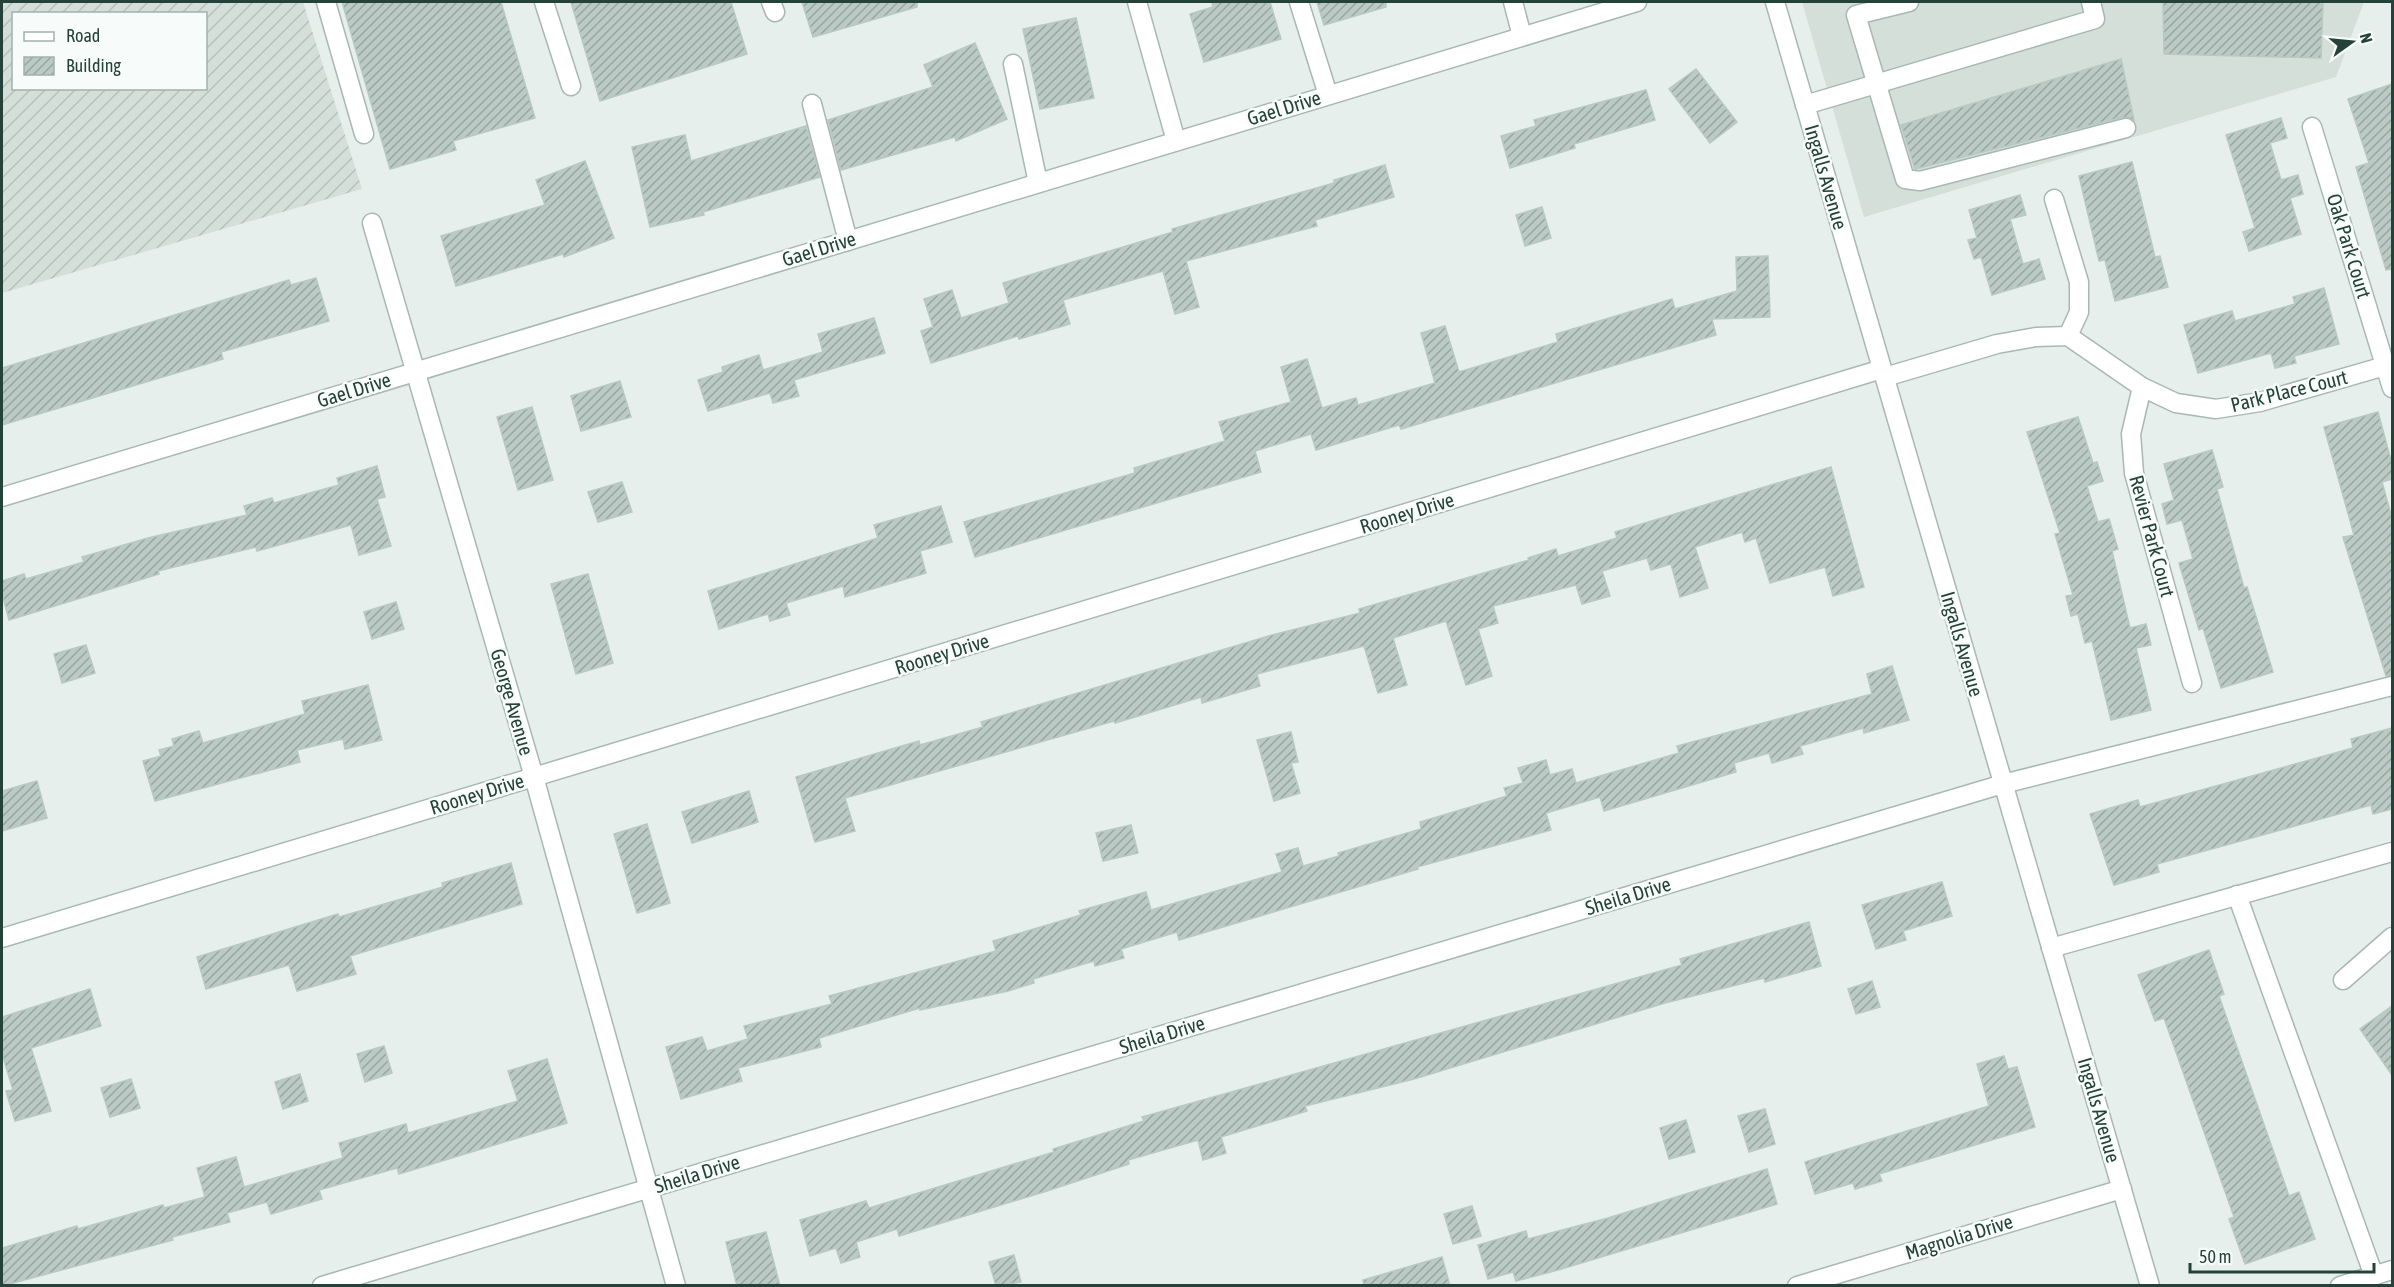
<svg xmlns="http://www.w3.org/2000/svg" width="2394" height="1287" font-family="'Asap Condensed',sans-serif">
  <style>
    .built { fill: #d4dfda }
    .industrial { fill: url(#industrial-furrows); fill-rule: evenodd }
    .building { fill: url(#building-hatch); stroke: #b8c9c2; stroke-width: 1.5 }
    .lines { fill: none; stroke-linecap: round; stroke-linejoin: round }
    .minor-casing { stroke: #a8b8b2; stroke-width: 21 }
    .minor { stroke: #fff; stroke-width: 18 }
    .labels { text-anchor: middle; stroke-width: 5; stroke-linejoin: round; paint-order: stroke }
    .street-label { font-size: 20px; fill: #24423a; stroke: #f7fbf9 }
  </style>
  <defs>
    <pattern id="industrial-furrows" width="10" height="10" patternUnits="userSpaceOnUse" patternTransform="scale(1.5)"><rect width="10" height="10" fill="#d4dfda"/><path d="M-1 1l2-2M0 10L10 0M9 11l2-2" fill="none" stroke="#b6c1bc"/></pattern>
    <pattern id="building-hatch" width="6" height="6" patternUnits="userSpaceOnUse" patternTransform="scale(1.5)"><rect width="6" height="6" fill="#bbcac4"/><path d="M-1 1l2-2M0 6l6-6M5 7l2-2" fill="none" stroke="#98a6a0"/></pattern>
  </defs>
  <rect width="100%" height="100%" fill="#e6efeb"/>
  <path class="built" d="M 1802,2 L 2364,2 L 2336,77 L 1864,217 Z"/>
  <path class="industrial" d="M 2,2 L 303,2 L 362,189 L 2,293 ZM 14,14 L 206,14 L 206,88 L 14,88 Z"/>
  <g class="building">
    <path d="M 342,2 L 501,2 L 535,118 L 453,141 L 456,150 L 390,169 Z"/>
    <path d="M 571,2 L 731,2 L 747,54 L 600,101 Z"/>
    <path d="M 802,2 L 917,2 L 917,7 L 813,37 Z"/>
    <path d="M 1212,2 L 1270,2 L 1281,39 L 1204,62 L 1190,14 L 1213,7 Z"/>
    <path d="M 1317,2 L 1386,2 L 1386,7 L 1324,25 Z"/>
    <path d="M 2163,2 L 2323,2 L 2321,58 L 2164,54 Z"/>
    <path d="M 1076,18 L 1094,98 L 1040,109 L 1023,29 Z"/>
    <path d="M 975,43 L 1007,119 L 956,141 L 955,137 L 841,170 L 828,120 L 933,87 L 924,65 Z"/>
    <path d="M 2121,59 L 2134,120 L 2123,117 L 1915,169 L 1901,125 Z"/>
    <path d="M 1696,69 L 1737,122 L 1710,143 L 1669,89 Z"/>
    <path d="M 2392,84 L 2392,269 L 2386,270 L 2356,167 L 2369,163 L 2348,99 Z"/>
    <path d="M 1646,90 L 1655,120 L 1574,144 L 1575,148 L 1510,168 L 1501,136 L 1536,126 L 1534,120 Z"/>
    <path d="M 2281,118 L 2287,138 L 2270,143 L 2281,180 L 2298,175 L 2303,194 L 2290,198 L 2301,234 L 2249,251 L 2243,232 L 2255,228 L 2226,135 Z"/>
    <path d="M 806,126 L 820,177 L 703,212 L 704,215 L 650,227 L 632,147 L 685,135 L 691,161 Z"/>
    <path d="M 585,161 L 614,238 L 564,257 L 563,254 L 456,286 L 441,236 L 545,205 L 536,180 Z"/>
    <path d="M 2132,162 L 2155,257 L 2160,256 L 2168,287 L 2115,301 L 2105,260 L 2099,261 L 2079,176 Z"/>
    <path d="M 1385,165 L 1394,197 L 1315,220 L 1317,226 L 1186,261 L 1199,307 L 1175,314 L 1163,271 L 1063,300 L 1070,324 L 1019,339 L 1018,336 L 931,363 L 921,331 L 933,327 L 924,299 L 952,290 L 961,318 L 1009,303 L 1003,283 L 1173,232 L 1172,229 L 1334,183 L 1334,180 Z"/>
    <path d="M 2020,195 L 2026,215 L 2010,219 L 2023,264 L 2039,259 L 2045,279 L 1992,295 L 1981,257 L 1974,259 L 1968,240 L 1977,238 L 1969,210 Z"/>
    <path d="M 1542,207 L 1551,238 L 1525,246 L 1516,215 Z"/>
    <path d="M 1768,256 L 1770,317 L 1712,319 L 1716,335 L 1401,429 L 1399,425 L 1316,450 L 1311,434 L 1255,451 L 1261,472 L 975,557 L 964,522 L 1135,473 L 1134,468 L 1225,441 L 1219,422 L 1291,402 L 1281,367 L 1307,359 L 1322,408 L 1356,398 L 1358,405 L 1435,383 L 1421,333 L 1445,326 L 1459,372 L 1558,342 L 1556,334 L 1659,303 L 1672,299 L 1675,309 L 1737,291 L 1736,257 Z"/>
    <path d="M 316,278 L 329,321 L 221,352 L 223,359 L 2,425 L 2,368 L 289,280 L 291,285 Z"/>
    <path d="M 2324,288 L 2339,344 L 2294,356 L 2296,363 L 2275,368 L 2271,353 L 2198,373 L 2184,325 L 2232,311 L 2235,321 L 2295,304 L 2293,297 Z"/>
    <path d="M 874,318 L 885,353 L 794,380 L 799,396 L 773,403 L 770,393 L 708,411 L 698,380 L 723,372 L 722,367 L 759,355 L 763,370 L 823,352 L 818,334 Z"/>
    <path d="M 620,381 L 631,417 L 581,431 L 571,396 Z"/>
    <path d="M 532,407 L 553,480 L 518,490 L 497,417 Z"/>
    <path d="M 2378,412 L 2392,464 L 2392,479 L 2382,482 L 2392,518 L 2392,675 L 2386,676 L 2343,537 L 2354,535 L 2324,427 Z"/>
    <path d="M 2078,417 L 2093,463 L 2097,462 L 2103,481 L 2087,486 L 2098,522 L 2109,519 L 2118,549 L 2112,551 L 2130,628 L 2146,624 L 2151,645 L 2136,648 L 2151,710 L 2111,720 L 2092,641 L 2085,643 L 2078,614 L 2071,616 L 2066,596 L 2073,595 L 2055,534 L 2060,533 L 2027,432 Z"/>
    <path d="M 2212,450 L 2223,487 L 2217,489 L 2244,588 L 2247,587 L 2273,672 L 2221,688 L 2203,628 L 2199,630 L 2179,563 L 2193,559 L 2182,520 L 2167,524 L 2162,504 L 2174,500 L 2164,464 Z"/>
    <path d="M 377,466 L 385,497 L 377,499 L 391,546 L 359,555 L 351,525 L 257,551 L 256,547 L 158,571 L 159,574 L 9,620 L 2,594 L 2,581 L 24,574 L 26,579 L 84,562 L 82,557 L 148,538 L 247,515 L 244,506 L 272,498 L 274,503 L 339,485 L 337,478 Z"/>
    <path d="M 1831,467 L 1864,587 L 1833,596 L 1825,567 L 1770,583 L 1756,538 L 1745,542 L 1742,532 L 1695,547 L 1708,588 L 1680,597 L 1671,564 L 1651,570 L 1647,558 L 1602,571 L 1610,596 L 1582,604 L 1576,585 L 1493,606 L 1498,623 L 1478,629 L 1492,676 L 1466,685 L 1446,621 L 1393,638 L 1407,685 L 1378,693 L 1364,646 L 1257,674 L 1260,686 L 1202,703 L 1201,697 L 1115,723 L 1114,721 L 845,798 L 855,831 L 815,842 L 796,777 L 919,741 L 920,745 L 983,727 L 981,722 L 1272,635 L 1360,613 L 1359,609 L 1529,560 L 1528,558 L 1556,549 L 1558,556 L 1617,538 L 1615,532 Z"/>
    <path d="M 622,482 L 632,512 L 598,522 L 588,492 Z"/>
    <path d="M 941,506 L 952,542 L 920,551 L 926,573 L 845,597 L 843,586 L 786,603 L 790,615 L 770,621 L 768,614 L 719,629 L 708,591 L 878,538 L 874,525 Z"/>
    <path d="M 588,574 L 613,663 L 576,674 L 551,584 Z"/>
    <path d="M 396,602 L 404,629 L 372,639 L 364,612 Z"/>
    <path d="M 86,645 L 95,673 L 62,683 L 54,654 Z"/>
    <path d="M 1892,666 L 1909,720 L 1864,733 L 1863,728 L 1800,746 L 1803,754 L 1772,763 L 1769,753 L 1734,763 L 1736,772 L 1604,811 L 1600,797 L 1546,813 L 1551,830 L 1417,867 L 1418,869 L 1179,940 L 1177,932 L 1121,949 L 1124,958 L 1095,966 L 1094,961 L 1033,979 L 1034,983 L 1008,991 L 920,1010 L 920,1008 L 819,1038 L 821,1047 L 738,1068 L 742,1081 L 681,1099 L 666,1047 L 702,1037 L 707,1051 L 748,1039 L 744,1026 L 832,1004 L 829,996 L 996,951 L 993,941 L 1081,915 L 1079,911 L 1146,892 L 1151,910 L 1282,872 L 1276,854 L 1298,848 L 1303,866 L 1339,856 L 1338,853 L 1421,829 L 1420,822 L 1507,796 L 1504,788 L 1523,783 L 1518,768 L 1546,760 L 1550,775 L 1572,769 L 1576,783 L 1679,753 L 1677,746 L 1872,694 L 1867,674 Z"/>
    <path d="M 368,685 L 382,740 L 345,749 L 343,739 L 297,750 L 300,762 L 155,801 L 143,761 L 161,756 L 159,750 L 174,746 L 172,739 L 199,731 L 203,743 L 305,714 L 302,701 Z"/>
    <path d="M 2392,728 L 2392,809 L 2373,814 L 2371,805 L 2157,864 L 2159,872 L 2114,885 L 2090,814 L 2138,800 L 2140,807 L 2353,748 L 2351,739 Z"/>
    <path d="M 1291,732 L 1298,762 L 1291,763 L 1300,793 L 1274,801 L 1257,740 Z"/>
    <path d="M 37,781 L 47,818 L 2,831 L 2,791 Z"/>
    <path d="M 749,791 L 758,822 L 692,843 L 682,812 Z"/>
    <path d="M 647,824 L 670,903 L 637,913 L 614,834 Z"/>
    <path d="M 1131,825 L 1138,853 L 1103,861 L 1096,833 Z"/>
    <path d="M 511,863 L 522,904 L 350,956 L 356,974 L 297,991 L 289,965 L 206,989 L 197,957 L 338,914 L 339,917 L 443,887 L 442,883 Z"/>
    <path d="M 1942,882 L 1952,916 L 1903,931 L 1906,940 L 1876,949 L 1862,905 Z"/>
    <path d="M 1809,922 L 1821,966 L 1765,982 L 1764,978 L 1665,1003 L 1414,1079 L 1305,1106 L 1307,1111 L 1221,1137 L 1226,1153 L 1203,1160 L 1198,1140 L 1128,1160 L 1129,1164 L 1047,1191 L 899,1236 L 897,1229 L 856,1242 L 860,1257 L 841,1263 L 836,1248 L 810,1256 L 800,1220 L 866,1201 L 869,1208 L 1054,1152 L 1053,1149 L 1144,1121 L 1142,1117 L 1682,965 L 1680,959 Z"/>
    <path d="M 2209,950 L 2224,994 L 2219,996 L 2289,1196 L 2299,1192 L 2315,1239 L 2245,1264 L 2229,1219 L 2234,1217 L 2164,1018 L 2155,1021 L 2138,975 Z"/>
    <path d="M 1872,981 L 1880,1007 L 1856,1014 L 1848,989 Z"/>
    <path d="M 90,989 L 101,1026 L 31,1048 L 51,1111 L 15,1121 L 6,1091 L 13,1090 L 2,1054 L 2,1017 Z"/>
    <path d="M 2392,1006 L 2392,1075 L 2360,1029 Z"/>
    <path d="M 384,1046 L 392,1073 L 365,1082 L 357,1054 Z"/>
    <path d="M 2004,1056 L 2008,1069 L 2017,1067 L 2035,1127 L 1879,1174 L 1882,1181 L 1855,1189 L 1853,1183 L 1815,1194 L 1805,1162 L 1989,1106 L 1977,1064 Z"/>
    <path d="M 547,1059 L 567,1123 L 399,1174 L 397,1168 L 319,1190 L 322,1199 L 271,1214 L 267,1202 L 227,1213 L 230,1222 L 172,1237 L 173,1240 L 2,1286 L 2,1248 L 77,1226 L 78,1229 L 163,1205 L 164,1208 L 205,1197 L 197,1168 L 236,1157 L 244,1187 L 343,1158 L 339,1143 L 406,1124 L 408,1133 L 518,1101 L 508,1071 Z"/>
    <path d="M 300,1074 L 308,1101 L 283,1109 L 275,1082 Z"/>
    <path d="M 131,1079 L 140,1108 L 110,1117 L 101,1088 Z"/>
    <path d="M 1765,1109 L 1775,1144 L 1749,1152 L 1738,1116 Z"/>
    <path d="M 1686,1120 L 1695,1152 L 1669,1159 L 1660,1128 Z"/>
    <path d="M 1767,1169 L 1777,1204 L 1558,1270 L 1516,1281 L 1513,1272 L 1488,1279 L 1478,1245 L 1526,1231 L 1528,1239 L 1608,1218 Z"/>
    <path d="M 1472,1206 L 1481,1236 L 1453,1244 L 1444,1214 Z"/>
    <path d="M 766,1232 L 780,1286 L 737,1286 L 726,1242 Z"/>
    <path d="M 1014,1255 L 1021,1282 L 996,1286 L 989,1262 Z"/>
    <path d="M 1442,1257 L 1450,1286 L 1364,1286 L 1363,1280 Z"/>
  </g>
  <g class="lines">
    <defs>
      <g id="minor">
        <path d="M 326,2 L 364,134"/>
        <path d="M 544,2 L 571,86"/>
        <path d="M 771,2 L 775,12"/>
        <path d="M 1137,2 L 1176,141"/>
        <path d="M 1299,2 L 1328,95"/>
        <path d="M 1513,2 L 1522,36"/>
        <path d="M 1775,2 L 2150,1286"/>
        <path d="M 1909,2 L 1856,15 L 1905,179 L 1920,181 L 2126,128"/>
        <path d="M 1013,64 L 1038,183"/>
        <path d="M 812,104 L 848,241"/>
        <path d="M 1805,105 L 2095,19 L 2091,2"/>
        <path d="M 2312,127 L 2392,388"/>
        <path d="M 2054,199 L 2079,282 L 2079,312 L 2068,336"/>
        <path d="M 372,223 L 534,777 L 676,1286"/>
        <path d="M 1885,377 L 1997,344 L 2036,337 L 2068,336 L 2142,387 L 2176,403 L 2216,409 L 2260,402 L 2392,364"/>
        <path d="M 2142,387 L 2131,434 L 2134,473 L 2192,683"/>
        <path d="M 2,497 L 1637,2"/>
        <path d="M 2237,895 L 2374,1276"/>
        <path d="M 2,938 L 1882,369"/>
        <path d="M 2051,948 L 2392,852"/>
        <path d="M 2343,980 L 2392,937"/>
        <path d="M 322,1286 L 2003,784 L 2392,686"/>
        <path d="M 1797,1286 L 2122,1189"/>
        <path d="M 2340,1286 L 2392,1270"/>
      </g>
    </defs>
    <use href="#minor" class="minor-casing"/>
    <use href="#minor" class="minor"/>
  </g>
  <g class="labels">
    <g class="street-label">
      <text transform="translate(1284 108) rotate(-17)" y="7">Gael Drive</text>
      <text transform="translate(1826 177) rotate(74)" y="7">Ingalls Avenue</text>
      <text transform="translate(2349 246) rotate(73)" y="7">Oak Park Court</text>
      <text transform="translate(819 249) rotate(-17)" y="7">Gael Drive</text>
      <text transform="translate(354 390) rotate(-17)" y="7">Gael Drive</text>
      <text transform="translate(2289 391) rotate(-14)" y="7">Park Place Court</text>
      <text transform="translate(1407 513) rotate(-17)" y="7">Rooney Drive</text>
      <text transform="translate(2152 536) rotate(75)" y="7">Revier Park Court</text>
      <text transform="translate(1962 644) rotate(74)" y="7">Ingalls Avenue</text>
      <text transform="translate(942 654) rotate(-17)" y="7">Rooney Drive</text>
      <text transform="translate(512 702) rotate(74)" y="7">George Avenue</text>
      <text transform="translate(477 794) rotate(-17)" y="7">Rooney Drive</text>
      <text transform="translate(1628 896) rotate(-17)" y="7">Sheila Drive</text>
      <text transform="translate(1162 1035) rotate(-17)" y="7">Sheila Drive</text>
      <text transform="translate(2099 1110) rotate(74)" y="7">Ingalls Avenue</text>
      <text transform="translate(697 1174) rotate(-17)" y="7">Sheila Drive</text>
      <text transform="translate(1959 1237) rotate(-17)" y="7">Magnolia Drive</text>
    </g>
  </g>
  <rect width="2394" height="1287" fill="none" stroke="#24423a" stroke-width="6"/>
  <rect x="12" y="12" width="195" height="78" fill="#f7fbf9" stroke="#a3b1ad" stroke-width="1.5"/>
  <rect x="24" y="32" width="30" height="9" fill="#ffffff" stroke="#a3b1ad" stroke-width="1.5"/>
  <text x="66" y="42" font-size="18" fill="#24423a">Road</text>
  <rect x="24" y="57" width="30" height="18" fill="url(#building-hatch)" stroke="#a3b1ad" stroke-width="1.5"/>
  <text x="66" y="72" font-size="18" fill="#24423a">Building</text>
  <g transform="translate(2352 42) rotate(75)" stroke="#f7fbf9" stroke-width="4.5" paint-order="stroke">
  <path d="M0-4.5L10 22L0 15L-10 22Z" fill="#24423a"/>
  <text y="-9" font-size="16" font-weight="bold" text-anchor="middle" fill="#24423a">N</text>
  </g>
  <path d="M2190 1263v9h184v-9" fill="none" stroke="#24423a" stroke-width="3"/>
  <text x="2199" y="1263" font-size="18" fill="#24423a" stroke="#f7fbf9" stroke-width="4.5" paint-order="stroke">50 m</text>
</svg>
